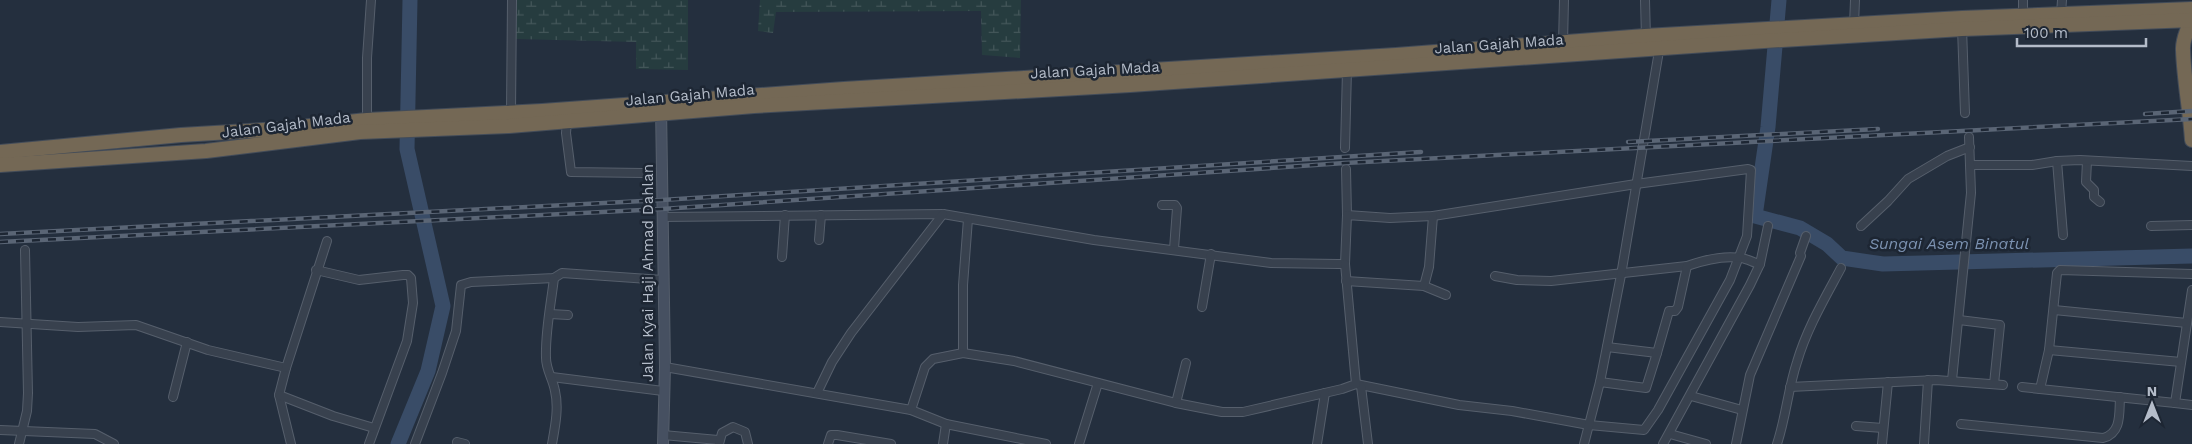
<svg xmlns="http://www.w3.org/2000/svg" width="2192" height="444" font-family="'Work Sans',sans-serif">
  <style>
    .wetland { fill: url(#wetland-marsh) }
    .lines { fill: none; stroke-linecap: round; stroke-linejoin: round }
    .river { stroke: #394c67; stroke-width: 15 }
    .street-casing { stroke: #565f6c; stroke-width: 10 }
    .secondary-casing { stroke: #565f6c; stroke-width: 12 }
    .highway-casing { stroke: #434c59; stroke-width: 16 }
    .street { stroke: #38414e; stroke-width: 8 }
    .secondary { stroke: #465061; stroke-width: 10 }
    .highway { stroke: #746855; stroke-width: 14 }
    .rail-casing { stroke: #5a6575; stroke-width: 4.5 }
    .rail { stroke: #1d2633; stroke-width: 2.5; stroke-dasharray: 8; stroke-linecap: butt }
    .labels { text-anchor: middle; stroke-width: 5; stroke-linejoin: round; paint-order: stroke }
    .street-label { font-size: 15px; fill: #b4bcc9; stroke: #1d2633 }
    .water-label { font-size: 16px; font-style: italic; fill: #7c92b1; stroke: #1d2633 }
  </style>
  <defs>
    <pattern id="wetland-marsh" width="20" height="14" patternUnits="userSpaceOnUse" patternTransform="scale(1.25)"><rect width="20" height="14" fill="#263c3f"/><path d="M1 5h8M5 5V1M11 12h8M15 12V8" fill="none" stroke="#435659"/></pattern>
  </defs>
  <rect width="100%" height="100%" fill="#242f3e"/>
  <g class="wetland">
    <path d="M 517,0 L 688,0 L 688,70 L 636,69 L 636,42 L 516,39 Z"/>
    <path d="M 760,0 L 1021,0 L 1020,58 L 982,55 L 981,11 L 776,12 L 773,33 L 758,31 Z"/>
  </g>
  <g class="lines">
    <g class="river">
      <path d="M 1779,0 L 1768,127 L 1755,216 L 1800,228 L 1827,244 L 1842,258 L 1883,264 L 2192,256"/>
      <path d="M 398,444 L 428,371 L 443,306 L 407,149 L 410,0"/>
    </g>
    <defs>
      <g id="street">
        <path d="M 1645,0 L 1646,38"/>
        <path d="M 2061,14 L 2062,0"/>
        <path d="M 2023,16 L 2023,0"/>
        <path d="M 1854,25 L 1855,0"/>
        <path d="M 1962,28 L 1965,113"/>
        <path d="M 1563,44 L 1564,0"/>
        <path d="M 511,112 L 512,0"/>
        <path d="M 367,120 L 367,58 L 371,0"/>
        <path d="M 567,121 L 566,133 L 571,172 L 643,173"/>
        <path d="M 1345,148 L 1347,70"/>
        <path d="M 2057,161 L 2063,235"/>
        <path d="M 2087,161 L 2086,182 L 2094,190 L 2094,197 L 2100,202"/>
        <path d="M 1971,165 L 2032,165 L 2057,161 L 2080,160 L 2192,166"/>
        <path d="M 1346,169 L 1347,215"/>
        <path d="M 1162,205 L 1175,205 L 1177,208 L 1174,249"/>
        <path d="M 662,217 L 943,214 L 1094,240 L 1271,263 L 1338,264 L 1345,264 L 1347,215 L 1390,218 L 1433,216 L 1636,184 L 1748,169 L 1751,170 L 1747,236 L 1730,280 L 1658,410 L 1644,430 L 1589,425 L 1512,411 L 1459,405 L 1356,384"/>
        <path d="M 1861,226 L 1888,201 L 1908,179 L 1947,156 L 1970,147"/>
        <path d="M 2151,226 L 2192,225"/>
        <path d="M 819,240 L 821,215"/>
        <path d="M 782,257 L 785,215"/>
        <path d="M 316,270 L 359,280 L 403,275 L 408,275 L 411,278 L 413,303 L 407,341 L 369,444"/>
        <path d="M 1495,276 L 1517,280 L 1551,281 L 1687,266 C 1704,260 1723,255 1741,258 C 1748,259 1754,263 1760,264"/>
        <path d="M 1346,281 L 1424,286 L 1446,295"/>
        <path d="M 1424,286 L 1429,267 L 1433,216"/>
        <path d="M 2192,290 L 2175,403 L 2192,405"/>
        <path d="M 1202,307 L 1211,254"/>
        <path d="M 2054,310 L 2187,323"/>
        <path d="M 550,314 L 568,315"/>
        <path d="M 1959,320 L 2000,325 L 1994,384"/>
        <path d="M 0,322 L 78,327 L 136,325 L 208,350 L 286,368 L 279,395 L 291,444"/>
        <path d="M 1607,347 L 1657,353 L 1669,311 L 1675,311 L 1678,307 L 1687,266"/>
        <path d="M 2049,350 L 2181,362"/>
        <path d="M 963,353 L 963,285 L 968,219"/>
        <path d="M 665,367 L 911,410 L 946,424 L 1046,444"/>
        <path d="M 286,368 L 327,241"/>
        <path d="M 552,377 L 663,391"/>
        <path d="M 1952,380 L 1971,193 L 1969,137"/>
        <path d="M 1600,382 L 1646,388 L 1657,353"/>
        <path d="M 1361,386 L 1368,444"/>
        <path d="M 1790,387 L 1936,380 L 2003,385"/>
        <path d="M 2022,387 L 2040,389"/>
        <path d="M 817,393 L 832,362 L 851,333 L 943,214"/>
        <path d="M 279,395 L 333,416 L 374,428"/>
        <path d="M 1691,396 L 1742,410"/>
        <path d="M 173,397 L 187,342"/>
        <path d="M 1176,403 L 1186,363"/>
        <path d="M 2175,403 L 2040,389 L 2049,350 L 2057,273 L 2060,270 L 2192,274"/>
        <path d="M 911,410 L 925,367 L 933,359 L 963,353 L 1014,361 L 1176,403 L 1222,412 L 1243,412 L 1342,389 L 1356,384 L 1345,264"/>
        <path d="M 1961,424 L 2103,438 C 2122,433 2119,413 2120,397"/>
        <path d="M 1856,426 L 1883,428"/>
        <path d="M 0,430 L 95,434 L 114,444"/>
        <path d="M 1670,434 L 1706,444"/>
        <path d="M 663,435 L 718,440"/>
        <path d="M 457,442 L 465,444"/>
        <path d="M 19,444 L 27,411 L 28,393 L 25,250"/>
        <path d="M 415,444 L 442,373 L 456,331 L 461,285 L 471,282 L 554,278 L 562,273 L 663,280"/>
        <path d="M 552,444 C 555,427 559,408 555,391 C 553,379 546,370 546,358 C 545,332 551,304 554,278"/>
        <path d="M 719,444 L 722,433 L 733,427 L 745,432 L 748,444"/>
        <path d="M 828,444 L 831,435 L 837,435 L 891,444"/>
        <path d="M 943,444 L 946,424"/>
        <path d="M 1079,444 L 1098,383"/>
        <path d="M 1317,444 L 1325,393"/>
        <path d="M 1584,444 L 1600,382 L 1621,275 L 1660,45"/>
        <path d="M 1663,444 L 1750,285 L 1760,264 L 1768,226"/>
        <path d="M 1736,444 L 1750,375 L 1801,256 L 1800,253 L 1806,236"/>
        <path d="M 1777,444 C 1786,417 1788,389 1797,362 C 1807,328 1825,298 1841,268"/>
        <path d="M 1882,444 L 1888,382"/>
        <path d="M 1924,444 L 1928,380"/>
      </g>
      <path id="secondary" d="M 661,107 L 665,367 L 663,444"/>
      <g id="highway">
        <path d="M 2191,12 C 2192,25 2182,36 2183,50 C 2184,80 2190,110 2192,140"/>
        <path d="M 0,152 L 181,135 L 281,129 L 367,120 L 542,111 L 844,89 L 1396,55 L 1645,36 L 1962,18 L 2192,9"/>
        <path d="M 0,165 L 206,151 L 360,132 L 509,126 L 754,106 L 1130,85 L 1749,42 L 1962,29 L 2192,20"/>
      </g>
    </defs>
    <use href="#street" class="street-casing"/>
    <use href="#secondary" class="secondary-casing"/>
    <use href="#highway" class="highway-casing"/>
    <use href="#street" class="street"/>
    <use href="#secondary" class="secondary"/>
    <use href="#highway" class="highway"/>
    <defs>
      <g id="rail">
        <path d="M 2145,114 L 2192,111"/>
        <path d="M 1628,142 L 1878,129"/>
        <path d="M 0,234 L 662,200 L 1421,152"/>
        <path d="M 0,242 L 662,209 L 1345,163 L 2192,119"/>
      </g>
    </defs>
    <use href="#rail" class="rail-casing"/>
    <use href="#rail" class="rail"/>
  </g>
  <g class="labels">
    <g class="street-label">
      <text transform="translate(1499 44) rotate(-4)" y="5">Jalan Gajah Mada</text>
      <text transform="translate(1095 70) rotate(-3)" y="5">Jalan Gajah Mada</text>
      <text transform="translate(690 95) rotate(-5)" y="5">Jalan Gajah Mada</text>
      <text transform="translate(286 125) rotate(-7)" y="5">Jalan Gajah Mada</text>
      <text transform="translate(648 273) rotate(-90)" y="5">Jalan Kyai Haji Ahmad Dahlan</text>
    </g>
    <g class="water-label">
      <text x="1949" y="249">Sungai Asem Binatul</text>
    </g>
  </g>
  <g transform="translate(2152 404)" stroke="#1d2633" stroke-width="4" paint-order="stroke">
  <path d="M0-4L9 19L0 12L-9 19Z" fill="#b4bcc9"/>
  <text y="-8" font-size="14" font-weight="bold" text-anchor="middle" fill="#b4bcc9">N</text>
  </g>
  <path d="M2017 38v8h129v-8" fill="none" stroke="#b4bcc9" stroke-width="2.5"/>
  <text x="2024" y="38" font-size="15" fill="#b4bcc9" stroke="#1d2633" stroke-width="4" paint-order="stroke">100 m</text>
</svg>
